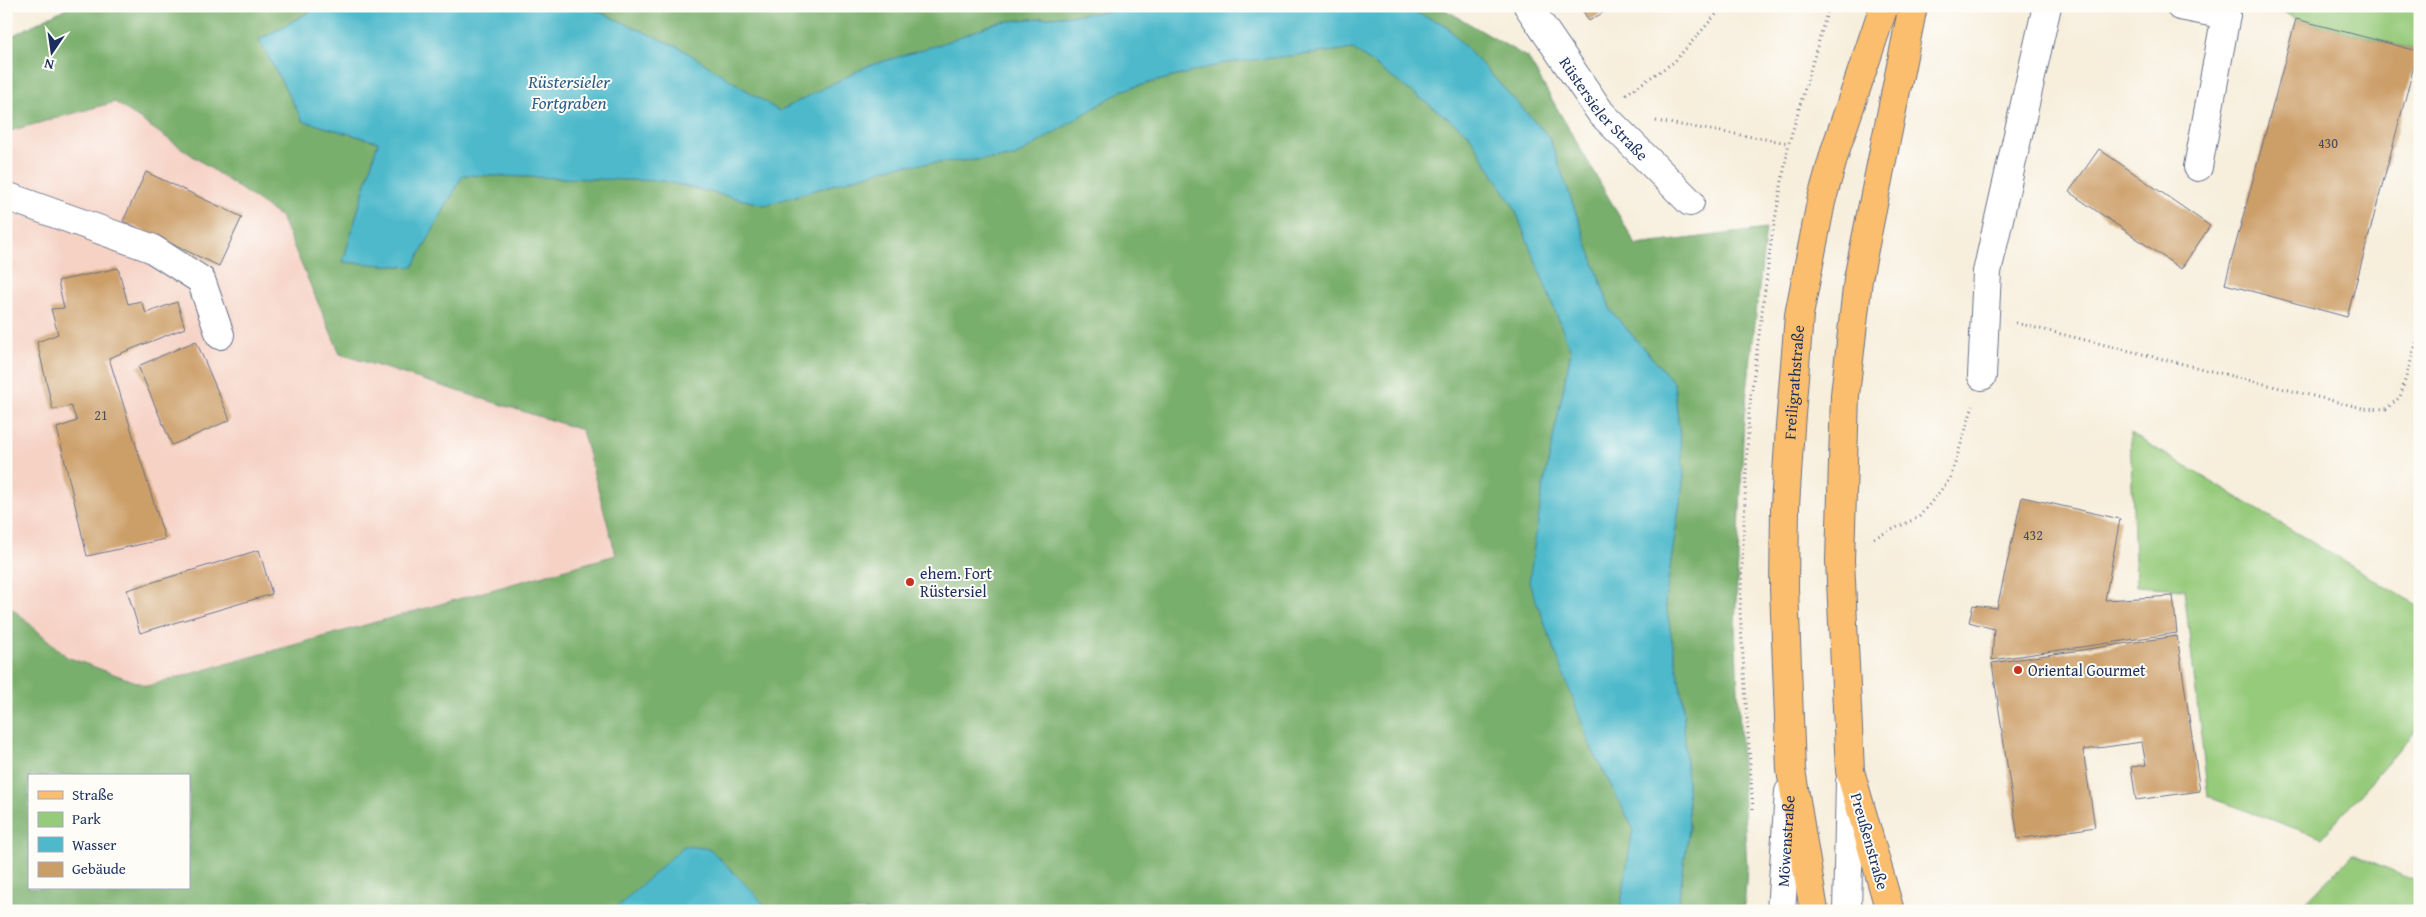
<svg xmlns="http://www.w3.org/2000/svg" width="2426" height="917" font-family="'Gentium Book Plus',serif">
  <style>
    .built { fill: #f6d2c5 }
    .green { fill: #97cb7c; stroke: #597d6d }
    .forest { fill: #79af6c; stroke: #4a6f65; fill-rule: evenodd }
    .water { fill: #4eb9cb; stroke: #347494 }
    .building { fill: #cc9e67 }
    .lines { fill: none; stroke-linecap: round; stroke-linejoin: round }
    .minor-casing { stroke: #68728a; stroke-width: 30 }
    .major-casing { stroke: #68728a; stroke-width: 30 }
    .path { stroke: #68728a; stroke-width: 3; stroke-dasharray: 1 4; stroke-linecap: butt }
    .minor { stroke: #fff; stroke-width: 28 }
    .major { stroke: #fbbe6e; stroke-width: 28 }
    .poi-dot { fill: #c8321e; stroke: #fdfcf7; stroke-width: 2 }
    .labels { text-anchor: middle; stroke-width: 4; stroke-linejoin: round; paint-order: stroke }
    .number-label { font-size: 14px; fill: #474b60 }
    .street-label { font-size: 16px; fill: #1b2f5e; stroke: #fdfcf7 }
    .poi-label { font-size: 16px; fill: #1b2f5e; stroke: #fdfcf7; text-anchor: start }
    .water-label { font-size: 18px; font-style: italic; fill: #2d5f84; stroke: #fdfcf7 }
  </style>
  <rect width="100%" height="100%" fill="#fdfcf7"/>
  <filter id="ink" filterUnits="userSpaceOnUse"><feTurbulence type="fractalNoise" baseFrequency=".02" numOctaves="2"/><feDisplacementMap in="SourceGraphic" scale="10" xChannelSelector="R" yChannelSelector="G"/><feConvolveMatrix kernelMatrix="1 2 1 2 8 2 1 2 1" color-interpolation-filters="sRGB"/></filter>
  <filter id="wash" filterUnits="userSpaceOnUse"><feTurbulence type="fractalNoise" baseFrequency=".0096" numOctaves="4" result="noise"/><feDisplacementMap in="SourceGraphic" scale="20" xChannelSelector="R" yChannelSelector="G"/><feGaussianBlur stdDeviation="1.12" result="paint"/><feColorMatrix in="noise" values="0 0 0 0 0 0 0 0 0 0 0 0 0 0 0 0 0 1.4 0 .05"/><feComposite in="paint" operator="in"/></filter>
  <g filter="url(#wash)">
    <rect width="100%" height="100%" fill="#f7eedc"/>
    <path class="built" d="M 115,102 L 281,217 L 340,354 L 582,430 L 616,555 L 147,686 L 67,657 L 6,603 L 6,132 Z"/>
    <g class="green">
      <path d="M 2273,6 L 2420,6 L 2420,51 L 2296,19 Z"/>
      <path d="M 2130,433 L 2420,607 L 2420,726 L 2322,838 L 2208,797 L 2184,589 L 2136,586 Z"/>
      <path d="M 2353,854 L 2420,882 L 2420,911 L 2297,911 Z"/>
    </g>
    <g class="forest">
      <path d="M 70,6 L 320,6 L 259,39 L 303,121 L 378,142 L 343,262 L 413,267 L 463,175 L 663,181 L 765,205 L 896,166 L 1015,157 L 1123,90 L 1226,63 L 1353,49 L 1468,133 L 1514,207 L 1571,351 L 1542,493 L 1591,747 L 1633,828 L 1620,911 L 769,911 L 755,894 L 710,849 L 613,911 L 6,911 L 6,603 L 67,657 L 147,686 L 616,555 L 582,430 L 340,354 L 281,217 L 115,102 L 6,132 L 6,39 ZM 29,776 L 189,776 L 189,888 L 29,888 Z"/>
      <path d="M 586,6 L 1123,6 L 1105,12 L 999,22 L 938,45 L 868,66 L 779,111 L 680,48 Z"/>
      <path d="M 1398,6 L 1439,6 L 1528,58 L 1636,245 L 1766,229 L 1744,417 L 1735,628 L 1747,868 L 1744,911 L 1677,911 L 1689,829 L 1683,702 L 1665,601 L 1684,476 L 1674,383 L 1611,311 L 1549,137 L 1444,24 Z"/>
    </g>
    <g class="water">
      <path d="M 320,6 L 586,6 L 680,48 L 779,111 L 868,66 L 938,45 L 999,22 L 1105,12 L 1123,6 L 1398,6 L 1444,24 L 1549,137 L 1611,311 L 1674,383 L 1684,476 L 1665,601 L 1683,702 L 1689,829 L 1677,911 L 1620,911 L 1633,828 L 1591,747 L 1529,582 L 1542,493 L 1571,351 L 1514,207 L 1468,133 L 1353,49 L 1226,63 L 1123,90 L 1015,157 L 896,166 L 765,205 L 663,181 L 463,175 L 413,267 L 343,262 L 378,142 L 303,121 L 259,40 Z"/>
      <path d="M 684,846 L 710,849 L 755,894 L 769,911 L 613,911 Z"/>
    </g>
    <g id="blocks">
      <g class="building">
        <path d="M 1580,6 L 1614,6 L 1589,21 Z"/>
        <path d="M 2296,19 L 2418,51 L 2347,317 L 2225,284 Z"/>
        <path d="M 2099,149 L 2210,226 L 2181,269 L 2069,192 Z"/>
        <path d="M 146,172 L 242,217 L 219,266 L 123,221 Z"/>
        <path d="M 118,268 L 128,304 L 141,301 L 146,313 L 177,302 L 185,328 L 109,358 L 165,539 L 87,556 L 57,428 L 77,421 L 71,406 L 53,410 L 37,342 L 58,334 L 51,309 L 64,308 L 58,281 Z"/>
        <path d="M 196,341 L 230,420 L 172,445 L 138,366 Z"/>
        <path d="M 2022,497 L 2120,519 L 2105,600 L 2173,596 L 2177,633 L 1992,660 L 1994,629 L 1969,622 L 1973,605 L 1997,608 Z"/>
        <path d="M 259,550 L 272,594 L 140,633 L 127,590 Z"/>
        <path d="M 2177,636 L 2200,791 L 2136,800 L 2131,767 L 2146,765 L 2142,742 L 2083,750 L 2095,827 L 2018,839 L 1992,663 Z"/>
      </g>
    </g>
  </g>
  <g filter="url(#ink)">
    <use href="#blocks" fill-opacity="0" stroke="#68728a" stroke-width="1"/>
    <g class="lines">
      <defs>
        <g id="minor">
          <path id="s1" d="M 1528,6 L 1601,113 L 1690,202"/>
          <path d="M 2180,6 L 2226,15 L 2198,167"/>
          <path d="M 6,196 L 151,248 L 201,280 L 220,335"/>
          <path d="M 1982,376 L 1987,272 L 2047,6"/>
          <path id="s2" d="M 1781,911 L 1789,792"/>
          <path d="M 1847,911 L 1850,782"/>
        </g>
        <g id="major">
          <path id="s3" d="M 1814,911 L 1791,770 L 1784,588 L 1785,506 L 1790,427 L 1799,315 L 1821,202 L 1836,148 L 1884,6"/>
          <path d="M 1890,911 L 1850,771 L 1840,560 L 1845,395 L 1858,279 L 1913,6"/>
        </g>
      </defs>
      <use href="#minor" class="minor-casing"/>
      <use href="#major" class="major-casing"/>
      <g class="path">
        <path d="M 1626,94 L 1674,62 L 1720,10 L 1718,6"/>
        <path d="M 1656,121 L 1789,143"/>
        <path d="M 2016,323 L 2362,408 L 2386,409 L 2400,397 L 2420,331"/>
        <path d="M 1874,538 L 1919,517 L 1950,479 L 1973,406"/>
        <path d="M 1753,809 L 1740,611 L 1749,411 L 1772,236 L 1789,143 L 1829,6"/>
      </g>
      <use href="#minor" class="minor"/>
      <use href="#major" class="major"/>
    </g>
  </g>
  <g class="poi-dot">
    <circle cx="910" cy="582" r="5"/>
    <circle cx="2018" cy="670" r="5"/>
  </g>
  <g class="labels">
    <g class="number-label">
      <text x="2328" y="148">430</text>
      <text x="101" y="420">21</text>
      <text x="2033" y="540">432</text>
    </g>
    <g class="street-label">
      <text dy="6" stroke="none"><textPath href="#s1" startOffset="128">Rüstersieler Straße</textPath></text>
      <text dy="6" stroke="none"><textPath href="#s3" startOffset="531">Freiligrathstraße</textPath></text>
      <text dy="6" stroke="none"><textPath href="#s2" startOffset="70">Möwenstraße</textPath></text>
      <text transform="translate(1870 841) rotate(74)" y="6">Preußenstraße</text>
    </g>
    <g class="poi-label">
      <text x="920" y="579">ehem. Fort<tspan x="920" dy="18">Rüstersiel</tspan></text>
      <text x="2028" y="676">Oriental Gourmet</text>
    </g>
    <g class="water-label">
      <text x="569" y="88">Rüstersieler<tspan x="569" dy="21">Fortgraben</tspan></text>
    </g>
  </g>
  <rect width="2426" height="917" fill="none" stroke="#fdfcf7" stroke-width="25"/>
  <rect x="28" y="774" width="162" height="115" fill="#fdfcf7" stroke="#a3aaba"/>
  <rect x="38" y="791" width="25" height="8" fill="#fbbe6e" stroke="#a3aaba"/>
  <text x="72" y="800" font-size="15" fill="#1b2f5e">Straße</text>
  <rect x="38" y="812" width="25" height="15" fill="#97cb7c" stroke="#a3aaba"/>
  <text x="72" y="824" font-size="15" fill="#1b2f5e">Park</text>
  <rect x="38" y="837" width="25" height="15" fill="#4eb9cb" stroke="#a3aaba"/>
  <text x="72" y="850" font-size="15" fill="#1b2f5e">Wasser</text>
  <rect x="38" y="862" width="25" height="15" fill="#cc9e67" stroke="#a3aaba"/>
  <text x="72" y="874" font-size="15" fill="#1b2f5e">Gebäude</text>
  <g transform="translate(52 52) rotate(193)" stroke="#fdfcf7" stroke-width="4" paint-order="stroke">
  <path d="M0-4L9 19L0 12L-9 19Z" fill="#1b2f5e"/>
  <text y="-8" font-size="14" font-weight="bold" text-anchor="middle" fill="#1b2f5e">N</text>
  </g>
</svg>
